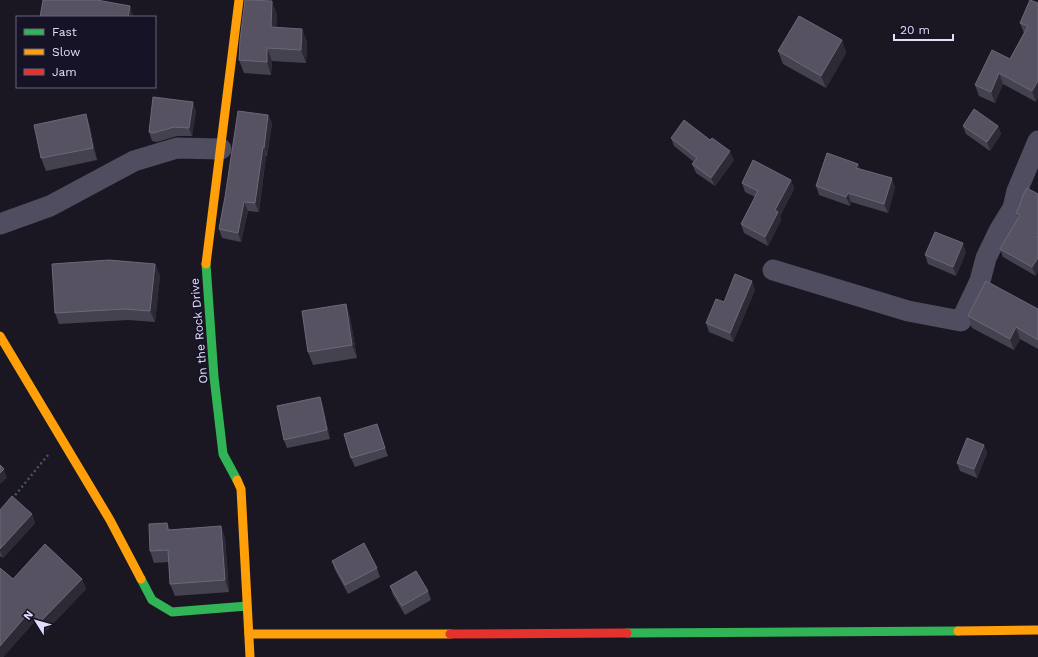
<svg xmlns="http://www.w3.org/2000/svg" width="1038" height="657" font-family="'Work Sans',sans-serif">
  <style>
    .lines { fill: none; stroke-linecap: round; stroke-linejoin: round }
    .path { stroke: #4a5460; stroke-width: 2.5; stroke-dasharray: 2 3; stroke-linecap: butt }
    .street { stroke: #504d61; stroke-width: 21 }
    .fast { stroke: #30b455; stroke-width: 9 }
    .slow { stroke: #ff9f0a; stroke-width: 9 }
    .jam { stroke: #e5322d; stroke-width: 9 }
    .wall { fill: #454250 }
    .shaded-wall { fill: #2d2a36 }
    .building { fill: #565262; stroke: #6b687a }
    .labels { text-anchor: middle; stroke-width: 3.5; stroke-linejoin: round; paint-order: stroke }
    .street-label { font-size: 12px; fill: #e1ddfb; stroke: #171326 }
  </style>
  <rect width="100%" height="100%" fill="#1a1722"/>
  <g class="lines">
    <path class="path" d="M 12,499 L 48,455"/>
    <g class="street">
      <path d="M 0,224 L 50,206 L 134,161 L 177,148 L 221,149"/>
      <path d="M 773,270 L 908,311 L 961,321 L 980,281 L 986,258 L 999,231 L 1013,208 L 1017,191 L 1038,141"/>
    </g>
    <g class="fast">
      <path d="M 206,264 L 214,377 L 223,454 L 237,480"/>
      <path d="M 141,579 L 152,600 L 172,612 L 247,606"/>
      <path d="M 627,633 L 958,631"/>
    </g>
    <g class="slow">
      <path d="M 206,264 L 239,0"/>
      <path d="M 0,336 L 110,520 L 141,579"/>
      <path d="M 237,480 L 241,489 L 250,657"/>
      <path d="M 958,631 L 1038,630"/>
      <path d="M 249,634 L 450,634"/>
    </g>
    <path class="jam" d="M 450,634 L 627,633"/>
  </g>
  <g class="wall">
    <path d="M 1030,0 L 1036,102 L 1003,84 L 995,103 L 979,96 L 975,85 L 1010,59 L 1024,33 L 1020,23 Z"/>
    <path d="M 277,14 L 276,27 L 307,41 L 306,63 L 272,61 L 271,75 L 244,73 L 239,60 Z"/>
    <path d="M 842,40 L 846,53 L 826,88 L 783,64 L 778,51 Z"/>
    <path d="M 196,111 L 192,136 L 177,136 L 157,142 L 152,141 L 149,132 Z"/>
    <path d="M 86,114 L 90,127 L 97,160 L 46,171 L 41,158 Z"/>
    <path d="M 268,115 L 272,123 L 267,156 L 266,156 L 259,212 L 248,211 L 241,242 L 222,238 L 219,229 L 225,197 Z"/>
    <path d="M 963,126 L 998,126 L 1001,134 L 990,151 L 966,134 Z"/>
    <path d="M 671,138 L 734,160 L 715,186 L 696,173 L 692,164 L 694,162 L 674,146 Z"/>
    <path d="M 858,164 L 860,169 L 895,187 L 888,213 L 851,202 L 850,206 L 819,195 L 816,186 Z"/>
    <path d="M 791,180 L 794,189 L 780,216 L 781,220 L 768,246 L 744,233 L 741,224 L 755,197 L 745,192 L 742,183 Z"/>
    <path d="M 1020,205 L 1036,276 L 1003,257 L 1000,249 L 1018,219 L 1016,213 Z"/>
    <path d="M 966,252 L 956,276 L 928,264 L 925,255 Z"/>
    <path d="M 155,264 L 160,276 L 155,322 L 128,320 L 59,324 L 55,313 Z"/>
    <path d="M 755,290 L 733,342 L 709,332 L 706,323 L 724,302 Z"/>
    <path d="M 346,304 L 350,317 L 357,358 L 313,365 L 308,352 Z"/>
    <path d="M 1038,309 L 1038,349 L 1020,339 L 1014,350 L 972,328 L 968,316 Z"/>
    <path d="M 320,397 L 323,406 L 330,439 L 287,448 L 284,440 Z"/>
    <path d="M 377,424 L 388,456 L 355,467 L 351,458 Z"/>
    <path d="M 984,445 L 987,453 L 977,478 L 960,471 L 957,463 Z"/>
    <path d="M 0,510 L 32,514 L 35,523 L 3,558 L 0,556 Z"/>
    <path d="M 167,523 L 170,530 L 221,526 L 225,538 L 229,592 L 175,596 L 170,584 L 169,562 L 154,563 L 150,551 Z"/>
    <path d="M 332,561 L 377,568 L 380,577 L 348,594 L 335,570 Z"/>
    <path d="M 0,568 L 13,579 L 82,579 L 86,589 L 45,632 L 34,622 L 3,657 L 0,657 Z"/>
    <path d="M 390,586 L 428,591 L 431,600 L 405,615 L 393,595 Z"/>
  </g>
  <g class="shaded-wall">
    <path d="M 272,1 L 277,14 L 276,39 L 271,27 Z"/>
    <path d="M 130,6 L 133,15 L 133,17 L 128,17 Z"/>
    <path d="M 302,29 L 307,41 L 306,63 L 301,50 Z"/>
    <path d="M 842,40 L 846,53 L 826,88 L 821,76 Z"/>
    <path d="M 267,48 L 272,61 L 271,75 L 267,62 Z"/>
    <path d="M 999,73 L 1003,84 L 995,103 L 991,92 Z"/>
    <path d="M 1038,81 L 1038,99 L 1036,102 L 1032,91 Z"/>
    <path d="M 193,102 L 196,111 L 192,136 L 189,128 Z"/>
    <path d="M 86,114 L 90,127 L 97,160 L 93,148 Z"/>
    <path d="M 268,115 L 272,123 L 267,156 L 264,148 Z"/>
    <path d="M 998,126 L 1001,134 L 990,151 L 987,142 Z"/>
    <path d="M 263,147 L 266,156 L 259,212 L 255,203 Z"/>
    <path d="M 730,151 L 734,160 L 715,186 L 711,178 Z"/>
    <path d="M 858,164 L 861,173 L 856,168 Z"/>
    <path d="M 892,178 L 895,187 L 888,213 L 884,204 Z"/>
    <path d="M 791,180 L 794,189 L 780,216 L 781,220 L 768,246 L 765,237 L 775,210 Z"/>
    <path d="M 848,193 L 851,202 L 850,206 L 846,197 Z"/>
    <path d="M 244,202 L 248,211 L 241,242 L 238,233 Z"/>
    <path d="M 963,243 L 966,252 L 956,276 L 953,267 Z"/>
    <path d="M 1038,258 L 1038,272 L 1036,276 L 1032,267 Z"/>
    <path d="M 155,264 L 160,276 L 155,322 L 150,311 Z"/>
    <path d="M 752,281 L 755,290 L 733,342 L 730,333 Z"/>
    <path d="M 346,304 L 350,317 L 357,358 L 352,345 Z"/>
    <path d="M 1016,327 L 1020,339 L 1014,350 L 1010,339 Z"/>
    <path d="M 320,397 L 323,406 L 330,439 L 327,430 Z"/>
    <path d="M 984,445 L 987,453 L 977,478 L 974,469 Z"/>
    <path d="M 4,469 L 7,478 L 0,484 L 0,473 Z"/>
    <path d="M 32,514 L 35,523 L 3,558 L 0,551 L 0,549 Z"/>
    <path d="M 167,523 L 172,535 L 168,530 Z"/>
    <path d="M 221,526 L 225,538 L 229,592 L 225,580 Z"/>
    <path d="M 82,579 L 86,589 L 45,632 L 41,621 Z"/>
    <path d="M 30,611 L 34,622 L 3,657 L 0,657 L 0,646 Z"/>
  </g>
  <g class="building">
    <path d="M 43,0 L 97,0 L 130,6 L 128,17 L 40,17 Z"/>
    <path d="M 245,0 L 272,1 L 271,27 L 302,29 L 301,50 L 267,48 L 267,62 L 239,60 L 240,40 Z"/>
    <path d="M 1030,0 L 1038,3 L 1038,81 L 1032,91 L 999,73 L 991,92 L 975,85 L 992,50 L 1010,59 L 1028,26 L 1020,23 Z"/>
    <path d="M 799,16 L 842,40 L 821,76 L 778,51 Z"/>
    <path d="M 153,97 L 193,102 L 189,128 L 174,127 L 153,133 L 149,132 Z"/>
    <path d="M 974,109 L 998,126 L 987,142 L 963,126 Z"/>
    <path d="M 238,111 L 268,115 L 264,148 L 263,147 L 255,203 L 244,202 L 238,233 L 219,229 L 225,197 Z"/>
    <path d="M 86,114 L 93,148 L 41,158 L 34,125 Z"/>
    <path d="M 684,120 L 710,140 L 712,138 L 730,151 L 711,178 L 692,164 L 697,158 L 671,138 Z"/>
    <path d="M 827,153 L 858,164 L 856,168 L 892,178 L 884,204 L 848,193 L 846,197 L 816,186 Z"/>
    <path d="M 753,160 L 791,180 L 775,210 L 778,212 L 765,237 L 741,224 L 758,191 L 742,183 Z"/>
    <path d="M 1027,188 L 1038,194 L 1038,234 L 1037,236 L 1038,237 L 1038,258 L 1032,267 L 1000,249 L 1020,215 L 1016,213 L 1020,205 L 1023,195 Z"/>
    <path d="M 935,232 L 963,243 L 953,267 L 925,255 Z"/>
    <path d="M 109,260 L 155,264 L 150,311 L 124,309 L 55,313 L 52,264 Z"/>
    <path d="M 735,274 L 752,281 L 730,333 L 706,323 L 716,299 L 724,302 Z"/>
    <path d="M 986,281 L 1038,309 L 1038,340 L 1016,327 L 1010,339 L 968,316 Z"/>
    <path d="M 346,304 L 352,345 L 308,352 L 302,311 Z"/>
    <path d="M 320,397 L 327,430 L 284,440 L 277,406 Z"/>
    <path d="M 377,424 L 385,448 L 351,458 L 344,434 Z"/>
    <path d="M 967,438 L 984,445 L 974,469 L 957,463 Z"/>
    <path d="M 0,465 L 4,469 L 0,473 Z"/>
    <path d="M 12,496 L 32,514 L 0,549 L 0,510 Z"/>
    <path d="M 167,523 L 168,530 L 221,526 L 225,580 L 170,584 L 168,550 L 150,551 L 149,524 Z"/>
    <path d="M 364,543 L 377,568 L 345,585 L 332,561 Z"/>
    <path d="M 45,544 L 82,579 L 41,621 L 30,611 L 0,646 L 0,568 L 13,579 Z"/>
    <path d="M 416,571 L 428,591 L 402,606 L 390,586 Z"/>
  </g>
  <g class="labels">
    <g class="street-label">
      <text transform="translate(199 331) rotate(-95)" y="4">On the Rock Drive</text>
    </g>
  </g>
  <rect x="16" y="16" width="140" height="72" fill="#171326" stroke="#68647b"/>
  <rect x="24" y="29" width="20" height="6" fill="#30b455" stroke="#68647b"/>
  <text x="52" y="36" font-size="12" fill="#e1ddfb">Fast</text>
  <rect x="24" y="49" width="20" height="6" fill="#ff9f0a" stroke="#68647b"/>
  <text x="52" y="56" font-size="12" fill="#e1ddfb">Slow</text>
  <rect x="24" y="69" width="20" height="6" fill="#e5322d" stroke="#68647b"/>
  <text x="52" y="76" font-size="12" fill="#e1ddfb">Jam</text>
  <g transform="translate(36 621) rotate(307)" stroke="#171326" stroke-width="3" paint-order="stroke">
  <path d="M0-3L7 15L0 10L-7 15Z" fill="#e1ddfb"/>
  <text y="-6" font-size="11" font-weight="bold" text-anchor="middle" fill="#e1ddfb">N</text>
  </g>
  <path d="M894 34v6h59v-6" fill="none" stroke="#e1ddfb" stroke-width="2"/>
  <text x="900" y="34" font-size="12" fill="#e1ddfb" stroke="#171326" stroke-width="3" paint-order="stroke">20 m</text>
</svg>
